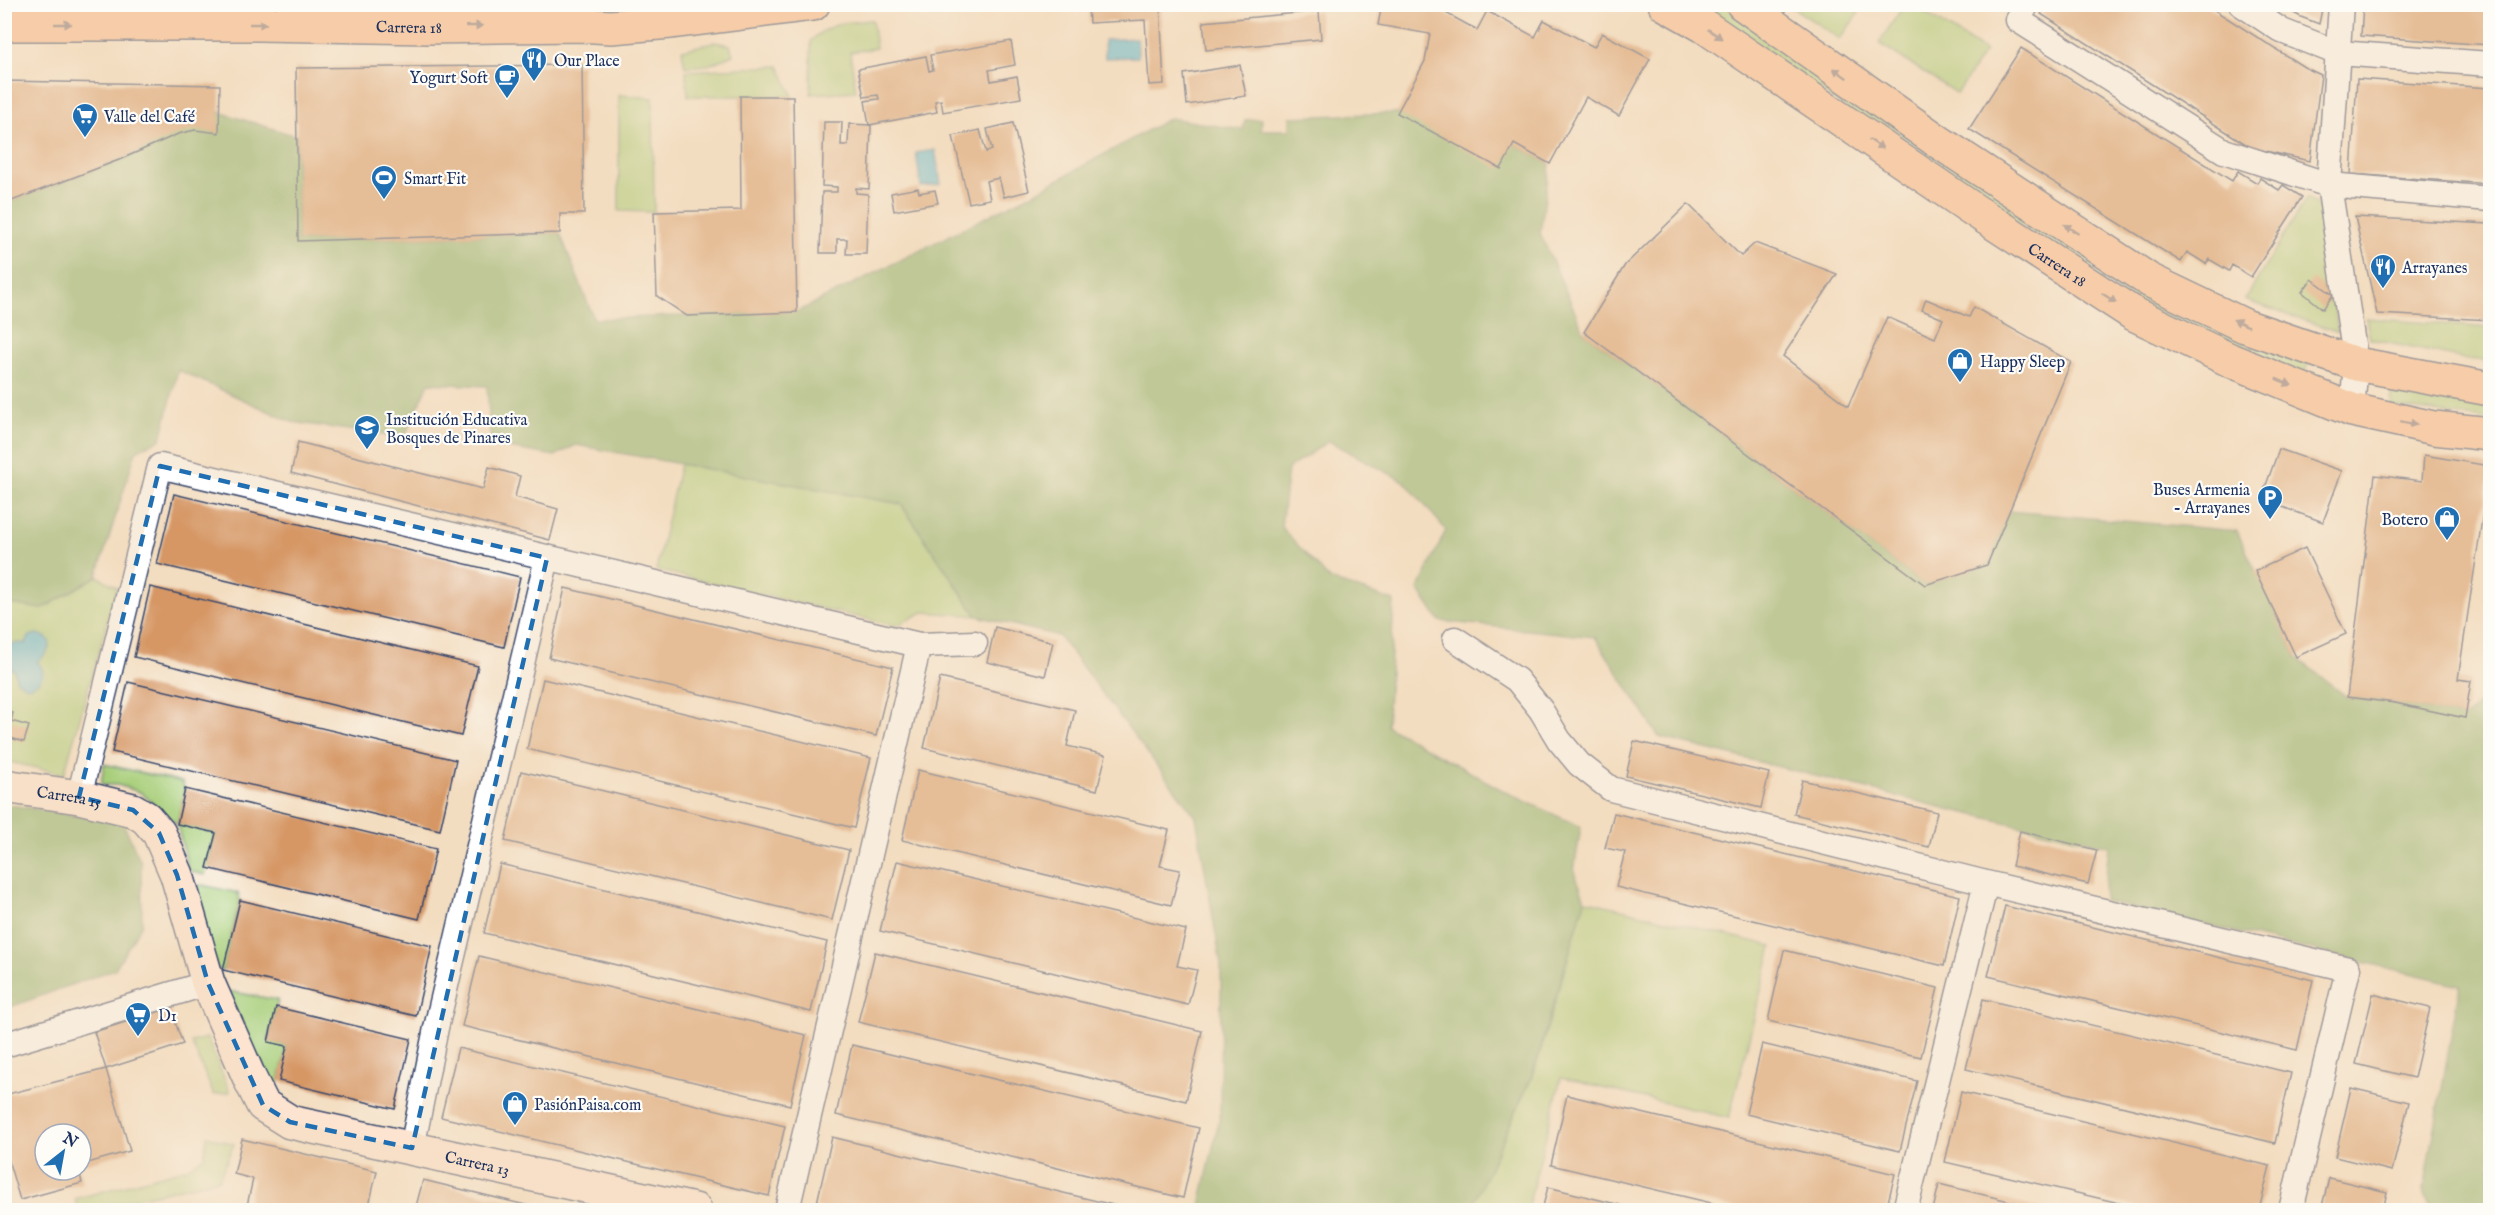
<svg xmlns="http://www.w3.org/2000/svg" width="2495" height="1215" font-family="'IM FELL English',serif">
  <style>
    .green { fill: #a6cd77; stroke: #607e6a; stroke-width: 1.5 }
    .forest { fill: #84b068; stroke: #507063; stroke-width: 1.5 }
    .water { fill: #55b8d3; stroke: #387498; stroke-width: 1.5 }
    .building { fill: #d69765 }
    .lines { fill: none; stroke-linecap: round; stroke-linejoin: round }
    .street-casing { stroke: #3b496d; stroke-width: 27 }
    .secondary-casing { stroke: #3b496d; stroke-width: 36 }
    .primary-casing { stroke: #3b496d; stroke-width: 36 }
    .street { stroke: #fff; stroke-width: 24 }
    .secondary { stroke: #fde4d1; stroke-width: 33 }
    .primary { stroke: #fbbb8d; stroke-width: 33 }
    .oneway { fill: #806e73 }
    .marked { fill: none; stroke: #1f6fb2; stroke-width: 4.5; stroke-dasharray: 12 8; stroke-linejoin: round }
    .labels { text-anchor: middle; stroke-width: 4.5; stroke-linejoin: round; paint-order: stroke }
    .street-label { font-size: 16px; fill: #1b2f5e; stroke: #fdfcf7 }
    .poi-label { font-size: 16px; fill: #1b2f5e; stroke: #fdfcf7; text-anchor: start }
  </style>
  <rect width="100%" height="100%" fill="#fdfcf7"/>
  <filter id="ink" filterUnits="userSpaceOnUse"><feTurbulence type="fractalNoise" baseFrequency=".0167" numOctaves="2"/><feDisplacementMap in="SourceGraphic" scale="12" xChannelSelector="R" yChannelSelector="G"/><feConvolveMatrix kernelMatrix="1 2 1 2 8 2 1 2 1" color-interpolation-filters="sRGB"/></filter>
  <filter id="wash" filterUnits="userSpaceOnUse"><feTurbulence type="fractalNoise" baseFrequency=".008" numOctaves="4" result="noise"/><feDisplacementMap in="SourceGraphic" scale="24" xChannelSelector="R" yChannelSelector="G"/><feGaussianBlur stdDeviation="1.35" result="paint"/><feColorMatrix in="noise" values="0 0 0 0 0 0 0 0 0 0 0 0 0 0 0 0 0 1.4 0 .05"/><feComposite in="paint" operator="in"/></filter>
  <g filter="url(#wash)">
    <rect width="100%" height="100%" fill="#f3ddc0"/>
    <g class="green">
      <path d="M 4,5 L 691,5 L 613,14 L 5,12 Z"/>
      <path d="M 1692,5 L 1726,5 L 2308,362 L 2306,373 L 2292,369 L 2138,304 Z"/>
      <path d="M 1789,5 L 1864,5 L 1840,39 Z"/>
      <path d="M 1904,5 L 1913,5 L 1985,51 L 1957,94 L 1879,43 Z"/>
      <path d="M 872,20 L 876,48 L 850,52 L 856,91 L 811,94 L 811,41 C 827,23 849,22 872,20 Z"/>
      <path d="M 714,42 L 730,45 L 733,55 L 708,65 L 685,67 L 682,50 Z"/>
      <path d="M 779,66 L 793,96 L 688,96 L 686,71 Z"/>
      <path d="M 619,95 L 653,98 L 654,212 L 619,211 Z"/>
      <path d="M 2307,197 L 2321,209 L 2338,332 L 2245,300 Z"/>
      <path d="M 2366,318 L 2490,328 L 2490,361 L 2465,359 L 2370,339 Z"/>
      <path d="M 2392,392 L 2490,407 L 2490,420 L 2391,406 Z"/>
      <path d="M 680,464 L 901,504 L 977,616 L 923,612 L 896,626 L 656,570 Z"/>
      <path d="M 97,576 L 117,587 L 64,774 L 5,761 L 4,603 L 42,609 Z"/>
      <path d="M 104,764 L 182,782 L 185,789 L 177,824 L 216,833 L 205,875 L 189,871 L 177,824 L 140,792 L 118,785 L 101,785 Z"/>
      <path d="M 202,885 L 238,893 L 240,900 L 223,970 L 216,969 L 193,887 Z"/>
      <path d="M 1585,900 L 1772,946 L 1729,1118 L 1561,1078 L 1527,1210 L 1470,1210 L 1534,1073 Z"/>
      <path d="M 227,991 L 278,1000 L 268,1041 L 287,1046 L 279,1081 L 274,1090 L 270,1090 Z"/>
      <path d="M 207,1038 L 230,1092 L 214,1095 L 191,1042 Z"/>
      <path d="M 207,1136 L 234,1144 L 219,1179 L 87,1210 L 78,1210 L 75,1199 L 187,1168 L 204,1157 Z"/>
    </g>
    <g class="forest">
      <path d="M 219,112 L 296,136 L 298,241 L 560,233 L 594,319 L 797,312 L 1034,193 L 1170,118 L 1243,130 L 1245,120 L 1262,119 L 1261,130 L 1290,130 L 1290,117 L 1397,113 L 1514,144 L 1550,164 L 1540,233 L 1584,332 L 1925,585 L 1987,565 L 2009,511 L 2237,531 L 2296,657 L 2347,697 L 2395,703 L 2465,718 L 2490,694 L 2490,1210 L 2431,1210 L 2424,1190 L 2460,985 L 2103,901 L 2109,846 L 1948,809 L 1659,737 L 1595,637 L 1440,621 L 1418,590 L 1446,530 L 1405,482 L 1329,441 L 1288,469 L 1281,527 L 1329,579 L 1394,601 L 1387,726 L 1506,792 L 1581,827 L 1574,871 L 1585,900 L 1533,1073 L 1470,1210 L 1199,1210 L 1220,1116 L 1221,965 L 1196,817 L 1059,636 L 977,616 L 901,504 L 576,445 L 555,456 L 491,445 L 487,386 L 429,383 L 404,438 L 292,422 L 178,370 L 161,439 L 136,451 L 97,576 L 42,609 L 5,603 L 5,204 L 119,160 Z"/>
      <path d="M 4,804 L 123,823 L 141,862 L 142,924 L 115,969 L 5,1009 Z"/>
    </g>
    <g class="water">
      <path d="M 1137,38 L 1138,57 L 1105,58 L 1104,40 Z"/>
      <path d="M 935,150 L 941,184 L 921,187 L 916,153 Z"/>
      <path d="M 36,634 C 59,638 49,653 37,662 C 49,672 40,685 27,687 L 17,681 L 14,671 L 5,662 C 4,648 11,640 25,644 L 30,636 Z"/>
    </g>
    <g id="blocks">
      <g class="building">
        <path d="M 1088,4 L 1160,4 L 1164,84 L 1149,85 L 1145,20 L 1089,23 Z"/>
        <path d="M 1382,4 L 1435,4 L 1435,7 L 1477,30 L 1487,11 L 1535,37 L 1544,20 L 1594,47 L 1602,33 L 1650,59 L 1619,116 L 1586,97 L 1550,164 L 1514,144 L 1501,169 L 1397,113 L 1425,61 L 1430,34 L 1378,25 Z"/>
        <path d="M 2047,4 L 2205,4 L 2304,67 L 2321,75 L 2310,161 L 2252,148 L 2041,14 Z"/>
        <path d="M 2277,4 L 2323,4 L 2319,24 L 2301,17 Z"/>
        <path d="M 2363,4 L 2490,4 L 2490,45 L 2361,36 Z"/>
        <path d="M 1319,11 L 1321,39 L 1206,50 L 1203,22 Z"/>
        <path d="M 1011,41 L 1015,65 L 989,70 L 991,81 L 1017,76 L 1021,98 L 943,112 L 941,100 L 935,101 L 937,112 L 869,125 L 865,101 L 879,99 L 878,95 L 864,97 L 858,69 L 926,56 L 929,71 L 933,70 L 930,55 Z"/>
        <path d="M 2021,48 L 2232,181 L 2238,171 L 2257,183 L 2260,178 L 2279,190 L 2283,185 L 2302,197 L 2251,277 L 2232,265 L 2229,271 L 2209,259 L 2206,264 L 2187,252 L 2181,262 L 1969,129 Z"/>
        <path d="M 582,65 L 584,214 L 560,214 L 560,233 L 298,241 L 296,68 Z"/>
        <path d="M 1240,65 L 1246,96 L 1187,105 L 1184,74 Z"/>
        <path d="M 2357,79 L 2490,88 L 2490,184 L 2351,174 Z"/>
        <path d="M 4,81 L 220,85 L 219,133 L 195,130 L 178,134 L 119,160 L 4,204 Z"/>
        <path d="M 740,96 L 793,96 L 797,312 L 687,316 L 657,296 L 654,212 L 741,210 Z"/>
        <path d="M 824,122 L 842,122 L 841,145 L 848,145 L 849,124 L 871,125 L 869,189 L 856,188 L 856,193 L 868,194 L 866,254 L 846,254 L 847,239 L 837,239 L 837,253 L 820,253 L 822,192 L 837,192 L 837,187 L 822,186 Z"/>
        <path d="M 1013,123 L 1029,191 L 1004,197 L 999,178 L 986,181 L 990,199 L 969,203 L 953,136 L 980,130 L 986,152 L 992,150 L 987,129 Z"/>
        <path d="M 918,188 L 919,193 L 935,190 L 938,203 L 894,211 L 891,193 Z"/>
        <path d="M 1688,204 L 1741,256 L 1755,243 L 1837,274 L 1783,356 L 1848,406 L 1887,317 L 1935,338 L 1943,319 L 1922,310 L 1926,299 L 1969,317 L 1974,307 L 2071,362 L 1987,565 L 1925,585 L 1584,332 L 1625,265 Z"/>
        <path d="M 2355,217 L 2490,224 L 2490,320 L 2377,314 Z"/>
        <path d="M 2312,279 L 2333,295 L 2323,309 L 2302,292 Z"/>
        <path d="M 298,442 L 483,489 L 489,467 L 520,476 L 515,497 L 558,509 L 550,540 L 291,473 Z"/>
        <path d="M 2279,449 L 2342,471 L 2323,522 L 2261,499 Z"/>
        <path d="M 2424,455 L 2490,466 L 2458,679 L 2471,681 L 2465,718 L 2395,703 L 2347,697 L 2375,475 L 2422,481 Z"/>
        <path d="M 174,494 L 520,577 L 504,647 L 157,564 Z"/>
        <path d="M 2305,548 L 2346,634 L 2296,657 L 2255,571 Z"/>
        <path d="M 150,587 L 478,666 L 461,736 L 134,657 Z"/>
        <path d="M 565,588 L 893,667 L 876,736 L 549,658 Z"/>
        <path d="M 995,627 L 1053,642 L 1045,676 L 987,662 Z"/>
        <path d="M 940,678 L 1075,710 L 1067,746 L 1106,755 L 1097,790 L 924,748 Z"/>
        <path d="M 543,679 L 871,758 L 854,828 L 527,749 Z"/>
        <path d="M 128,682 L 456,760 L 440,830 L 112,752 Z"/>
        <path d="M 4,710 L 13,713 L 11,721 L 29,726 L 24,742 L 7,737 L 4,742 Z"/>
        <path d="M 1634,741 L 1769,773 L 1761,808 L 1626,776 Z"/>
        <path d="M 918,770 L 1169,830 L 1160,866 L 1180,870 L 1171,905 L 902,840 Z"/>
        <path d="M 521,771 L 849,850 L 832,920 L 505,841 Z"/>
        <path d="M 1802,780 L 1937,812 L 1929,847 L 1794,814 Z"/>
        <path d="M 185,789 L 436,849 L 419,919 L 207,868 L 216,833 L 177,824 Z"/>
        <path d="M 1614,813 L 1960,896 L 1944,966 L 1616,887 L 1625,852 L 1605,848 Z"/>
        <path d="M 2020,831 L 2097,850 L 2088,884 L 2012,866 Z"/>
        <path d="M 897,861 L 1186,930 L 1177,966 L 1197,970 L 1188,1005 L 880,931 Z"/>
        <path d="M 500,864 L 827,942 L 811,1012 L 484,933 Z"/>
        <path d="M 240,900 L 432,946 L 416,1016 L 223,970 Z"/>
        <path d="M 2005,906 L 2313,980 L 2297,1050 L 1988,976 Z"/>
        <path d="M 1784,950 L 1938,988 L 1921,1057 L 1768,1021 Z"/>
        <path d="M 875,952 L 1202,1031 L 1186,1101 L 858,1022 Z"/>
        <path d="M 479,956 L 806,1035 L 790,1105 L 462,1026 Z"/>
        <path d="M 2373,994 L 2430,1008 L 2414,1078 L 2356,1064 Z"/>
        <path d="M 1983,999 L 2291,1073 L 2275,1143 L 1966,1069 Z"/>
        <path d="M 276,1007 L 411,1039 L 395,1109 L 279,1081 L 287,1046 L 268,1042 Z"/>
        <path d="M 170,1008 L 183,1044 L 106,1069 L 94,1032 Z"/>
        <path d="M 1762,1044 L 1917,1081 L 1900,1151 L 1746,1114 Z"/>
        <path d="M 852,1045 L 1199,1128 L 1183,1198 L 836,1115 Z"/>
        <path d="M 458,1048 L 785,1126 L 769,1196 L 441,1117 Z"/>
        <path d="M 106,1069 L 130,1151 L 81,1165 L 81,1134 L 45,1134 L 45,1170 L 79,1170 L 82,1183 L 20,1200 L 4,1146 L 4,1095 Z"/>
        <path d="M 2351,1088 L 2409,1102 L 2392,1171 L 2335,1157 Z"/>
        <path d="M 1961,1092 L 2270,1166 L 2259,1210 L 2149,1210 L 1945,1162 Z"/>
        <path d="M 1567,1095 L 1895,1174 L 1886,1210 L 1741,1210 L 1551,1165 Z"/>
        <path d="M 832,1137 L 1134,1210 L 829,1210 L 816,1207 Z"/>
        <path d="M 242,1139 L 377,1171 L 368,1210 L 246,1210 L 253,1179 L 234,1174 Z"/>
        <path d="M 2329,1178 L 2387,1192 L 2383,1210 L 2321,1210 Z"/>
        <path d="M 423,1180 L 538,1208 L 545,1210 L 415,1210 Z"/>
        <path d="M 1939,1184 L 2046,1210 L 1933,1210 Z"/>
        <path d="M 1548,1187 L 1640,1210 L 1542,1210 Z"/>
      </g>
    </g>
  </g>
  <g filter="url(#ink)">
    <use href="#blocks" fill-opacity="0" stroke="#3b496d" stroke-width="1.5"/>
    <g class="lines">
      <defs>
        <g id="street">
          <path d="M 2027,4 L 2018,20 L 2224,151 L 2329,185 L 2490,199"/>
          <path d="M 2241,4 L 2282,31 L 2338,53 L 2490,64"/>
          <path d="M 2341,4 L 2329,185 L 2356,364 L 2352,410"/>
          <path d="M 1455,639 L 1517,680 L 1541,710 L 1559,740 L 1579,764 L 1611,789 L 1986,883 L 2348,969 L 2291,1210"/>
          <path d="M 79,797 L 160,466 L 919,645 L 975,643"/>
          <path d="M 4,1045 L 208,983"/>
          <path d="M 412,1148 L 436,1028 L 547,558"/>
          <path d="M 787,1210 L 919,645"/>
          <path d="M 1905,1210 L 1986,883"/>
        </g>
        <g id="secondary">
          <path id="s1" d="M 4,786 L 79,797 L 133,810 L 146,818 L 159,833 L 177,875 L 208,983 L 250,1079 L 263,1105 L 290,1122 L 695,1210"/>
        </g>
        <g id="primary">
          <path id="s2" d="M 1665,4 L 1704,26 L 1974,210 L 2132,313 L 2230,360 L 2352,410 L 2434,428 L 2490,434"/>
          <path d="M 1743,4 L 1939,142 L 2149,280 L 2245,326 L 2356,364 L 2490,389"/>
          <path id="s3" d="M 4,24 L 257,24 L 428,27 L 579,25 L 611,27 L 671,22 L 813,4"/>
        </g>
      </defs>
      <use href="#street" class="street-casing"/>
      <use href="#secondary" class="secondary-casing"/>
      <use href="#primary" class="primary-casing"/>
      <use href="#street" class="street"/>
      <use href="#secondary" class="secondary"/>
      <use href="#primary" class="primary"/>
    </g>
    <defs><path id="oneway-solid" d="M-6-.8H1V-3.2L6.5 0L1 3.2V.8H-6Z" transform="scale(1.5)"/></defs>
    <g class="oneway">
      <use href="#oneway-solid" transform="translate(63 24)"/>
      <use href="#oneway-solid" transform="translate(258 24)"/>
      <use href="#oneway-solid" transform="translate(474 26) rotate(-1)"/>
      <use href="#oneway-solid" transform="translate(1715 34) rotate(34)"/>
      <use href="#oneway-solid" transform="translate(1840 73) rotate(-145)"/>
      <use href="#oneway-solid" transform="translate(1876 144) rotate(34)"/>
      <use href="#oneway-solid" transform="translate(2071 229) rotate(-147)"/>
      <use href="#oneway-solid" transform="translate(2109 298) rotate(33)"/>
      <use href="#oneway-solid" transform="translate(2241 323) rotate(-156)"/>
      <use href="#oneway-solid" transform="translate(2284 382) rotate(22)"/>
      <use href="#oneway-solid" transform="translate(2409 423) rotate(12)"/>
    </g>
  </g>
  <path d="M0 0H2495V1215H0ZM 160,466 L 547,558 L 412,1148 L 290,1122 L 263,1105 L 208,983 L 177,875 L 159,833 L 133,810 L 79,797 Z" fill="#f3ddc0" fill-opacity=".55" fill-rule="evenodd"/>
  <path class="marked" d="M 160,466 L 547,558 L 412,1148 L 290,1122 L 263,1105 L 208,983 L 177,875 L 159,833 L 133,810 L 79,797 Z"/>
  <defs>
    <symbol id="restaurant-pin" viewBox="-11 -11 22 30"><path d="M0 17L-7.5 6A9.5 9.5 0 1 1 7.5 6Z" fill="#1f6fb2" stroke="#fdfcf7"/><path d="M-5-6h1v4h1v-4h1v4h1v-4h1v5L-1.5 .5V6h-2V.5L-5-1ZM5-6V6H3V1.5H1.5Q1.5-4 5-6Z" fill="#fff"/></symbol>
    <symbol id="cafe-pin" viewBox="-11 -11 22 30"><path d="M0 17L-7.5 6A9.5 9.5 0 1 1 7.5 6Z" fill="#1f6fb2" stroke="#fdfcf7"/><path d="M-5.5-4.5H6V0H3Q3 3.5 0 3.5H-2.5Q-5.5 3.5-5.5 0ZM3-3.2v2h1.7v-2ZM-6 4.5H4V6H-6Z" fill="#fff"/></symbol>
    <symbol id="supermarket-pin" viewBox="-11 -11 22 30"><path d="M0 17L-7.5 6A9.5 9.5 0 1 1 7.5 6Z" fill="#1f6fb2" stroke="#fdfcf7"/><path d="M-6-5.5h2.5l.6 2H6L4.5 2H-2.5L-4.4-4H-6ZM-1.5 3.2a1.3 1.3 0 1 0 .1 0ZM3 3.2a1.3 1.3 0 1 0 .1 0Z" fill="#fff"/></symbol>
    <symbol id="stadium-pin" viewBox="-11 -11 22 30"><path d="M0 17L-7.5 6A9.5 9.5 0 1 1 7.5 6Z" fill="#1f6fb2" stroke="#fdfcf7"/><path d="M0-5a6.5 5 0 1 0 0 10a6.5 5 0 1 0 0-10ZM-3.5-1.8h7v3.6h-7Z" fill="#fff"/></symbol>
    <symbol id="shop-pin" viewBox="-11 -11 22 30"><path d="M0 17L-7.5 6A9.5 9.5 0 1 1 7.5 6Z" fill="#1f6fb2" stroke="#fdfcf7"/><path d="M-5-2.5h2.3a2.7 3.5 0 0 1 5.4 0H5L5.5 6h-11ZM-1.5-2.5h3a1.5 2.3 0 0 0-3 0Z" fill="#fff"/></symbol>
    <symbol id="university-pin" viewBox="-11 -11 22 30"><path d="M0 17L-7.5 6A9.5 9.5 0 1 1 7.5 6Z" fill="#1f6fb2" stroke="#fdfcf7"/><path d="M0-5L7-2L0 1L-7-2ZM-4 1L0 2.5L4 1V4Q0 6-4 4Z" fill="#fff"/></symbol>
    <symbol id="parking-pin" viewBox="-11 -11 22 30"><path d="M0 17L-7.5 6A9.5 9.5 0 1 1 7.5 6Z" fill="#1f6fb2" stroke="#fdfcf7"/><path d="M-3.5-5.5H1a3.5 3.5 0 0 1 0 7H-1V5.5H-3.5ZM-1-3.4V-.6H.8a1.4 1.4 0 0 0 0-2.8Z" fill="#fff"/></symbol>
  </defs>
  <g fill-rule="evenodd">
    <use href="#restaurant-pin" x="519" y="45" width="30" height="40"/>
    <use href="#cafe-pin" x="492" y="62" width="30" height="40"/>
    <use href="#supermarket-pin" x="70" y="101" width="30" height="40"/>
    <use href="#stadium-pin" x="369" y="163" width="30" height="40"/>
    <use href="#restaurant-pin" x="2368" y="252" width="30" height="40"/>
    <use href="#shop-pin" x="1945" y="346" width="30" height="40"/>
    <use href="#university-pin" x="352" y="413" width="30" height="40"/>
    <use href="#parking-pin" x="2255" y="483" width="30" height="40"/>
    <use href="#shop-pin" x="2432" y="504" width="30" height="40"/>
    <use href="#supermarket-pin" x="123" y="1000" width="30" height="40"/>
    <use href="#shop-pin" x="500" y="1089" width="30" height="40"/>
  </g>
  <g class="labels">
    <g class="street-label">
      <text dy="6" stroke="none"><textPath href="#s3" startOffset="405">Carrera 18</textPath></text>
      <text dy="6" stroke="none"><textPath href="#s2" startOffset="471">Carrera 18</textPath></text>
      <text dy="6" stroke="none"><textPath href="#s1" startOffset="66">Carrera 15</textPath></text>
      <text dy="6" stroke="none"><textPath href="#s1" startOffset="682">Carrera 13</textPath></text>
    </g>
    <g class="poi-label">
      <text x="554" y="66">Our Place</text>
      <text x="488" y="83" text-anchor="end">Yogurt Soft</text>
      <text x="104" y="122">Valle del Café</text>
      <text x="404" y="184">Smart Fit</text>
      <text x="2402" y="273">Arrayanes</text>
      <text x="1980" y="367">Happy Sleep</text>
      <text x="386" y="425">Institución Educativa<tspan x="386" dy="18">Bosques de Pinares</tspan></text>
      <text x="2250" y="495" text-anchor="end">Buses Armenia<tspan x="2250" dy="18">- Arrayanes</tspan></text>
      <text x="2428" y="525" text-anchor="end">Botero</text>
      <text x="158" y="1021">D1</text>
      <text x="534" y="1110">PasiónPaisa.com</text>
    </g>
  </g>
  <rect width="2495" height="1215" fill="none" stroke="#fdfcf7" stroke-width="24"/>
  <g transform="translate(63 1152) rotate(31)"><circle r="28" fill="#fdfcf7" stroke="#a3aaba" stroke-width="1.5"/>
  <path d="M0-4.5L10 22L0 15L-10 22Z" fill="#1f6fb2"/>
  <text y="-9" font-size="16" font-weight="bold" text-anchor="middle" fill="#1b2f5e">N</text>
  </g>
</svg>
